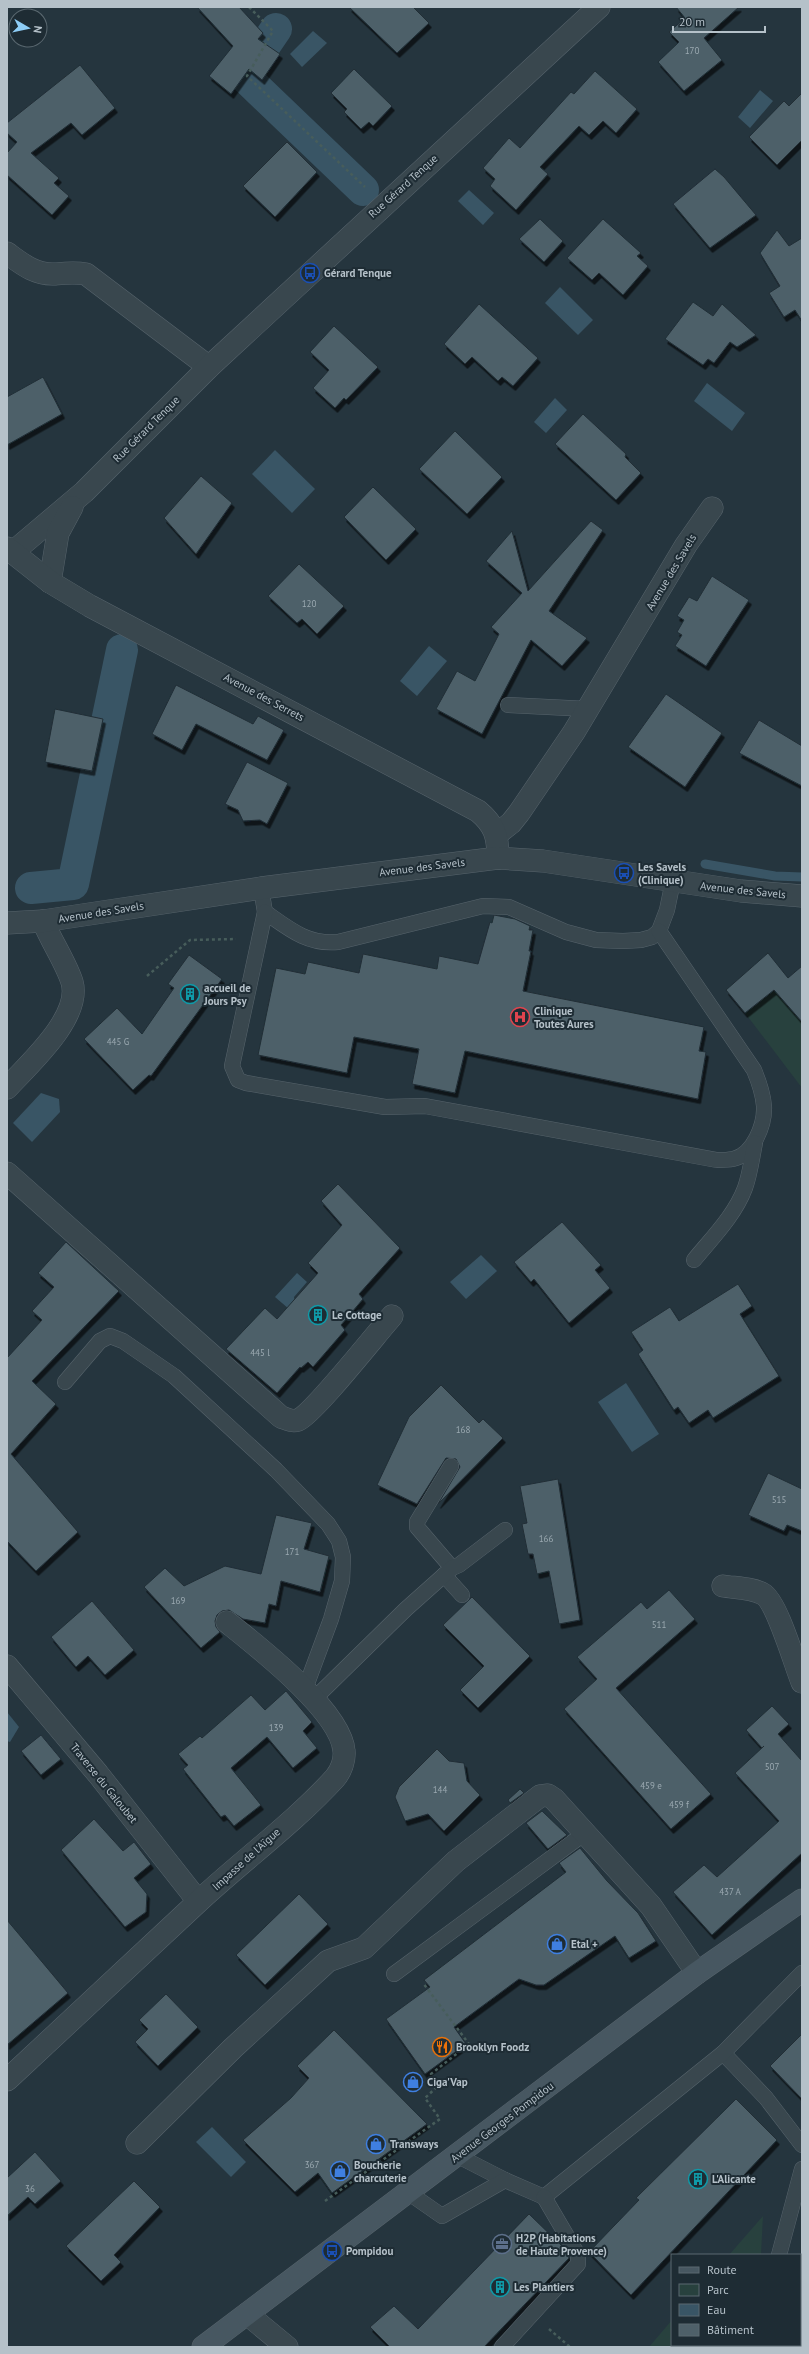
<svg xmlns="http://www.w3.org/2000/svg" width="809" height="2354" font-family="'PT Sans',sans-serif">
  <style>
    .green { fill: #28413e }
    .water { fill: #395565 }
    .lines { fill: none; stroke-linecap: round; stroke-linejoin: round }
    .stream { stroke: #395565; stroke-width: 9 }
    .canal { stroke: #395565; stroke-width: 32 }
    .building { fill: #4e6069; stroke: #202e36; filter: url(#shadow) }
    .service-casing { stroke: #57646c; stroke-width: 16 }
    .minor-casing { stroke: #57646c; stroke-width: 23 }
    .tertiary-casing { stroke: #57646c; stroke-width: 23 }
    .secondary-casing { stroke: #57646c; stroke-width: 23 }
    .path { stroke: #475d5b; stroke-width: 2.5; stroke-dasharray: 3 3; stroke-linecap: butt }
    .service { stroke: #39474e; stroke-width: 15 }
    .minor { stroke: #39474e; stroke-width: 22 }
    .tertiary { stroke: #39474e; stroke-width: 22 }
    .secondary { stroke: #475761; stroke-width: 22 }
    .labels { text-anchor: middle; stroke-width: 4; stroke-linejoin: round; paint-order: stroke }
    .number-label { font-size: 9px; fill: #9ba9b1 }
    .street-label { font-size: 11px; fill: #b5c1c9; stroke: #1e2c34 }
    .poi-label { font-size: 11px; font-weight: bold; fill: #b5c1c9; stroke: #1e2c34; text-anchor: start }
  </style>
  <defs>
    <filter id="shadow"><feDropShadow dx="2.5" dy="4.5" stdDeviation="0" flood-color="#0009"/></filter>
  </defs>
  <rect width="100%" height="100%" fill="#25353e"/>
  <g class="green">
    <path d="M 774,990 L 802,1022 L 802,1088 L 745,1013 Z"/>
    <path d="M 763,2216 L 761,2255 L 729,2255 Z"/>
    <path d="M 672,2320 L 672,2345 L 716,2345 L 715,2347 L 649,2347 Z"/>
  </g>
  <g class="water">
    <path d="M 313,31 L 327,43 L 302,67 L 290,54 Z"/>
    <path d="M 760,90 L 773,101 L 750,128 L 738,117 Z"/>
    <path d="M 469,190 L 494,213 L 483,225 L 458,201 Z"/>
    <path d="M 560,287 L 593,320 L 578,335 L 545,303 Z"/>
    <path d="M 707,383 L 745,413 L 732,431 L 694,401 Z"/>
    <path d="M 555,398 L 567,410 L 546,433 L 534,422 Z"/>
    <path d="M 275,450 L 315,489 L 292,513 L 252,474 Z"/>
    <path d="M 429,646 L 447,661 L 417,696 L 400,681 Z"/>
    <path d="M 41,1093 L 59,1099 L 60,1112 L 32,1142 L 13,1123 Z"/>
    <path d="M 481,1255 L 497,1271 L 466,1299 L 450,1282 Z"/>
    <path d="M 297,1273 L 307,1282 L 294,1297 L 295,1302 L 289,1309 L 275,1297 Z"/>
    <path d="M 626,1383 L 659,1434 L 632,1452 L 598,1402 Z"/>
    <path d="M 7,1712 L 19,1727 L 10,1742 L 7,1741 Z"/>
    <path d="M 212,2127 L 246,2162 L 231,2177 L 196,2142 Z"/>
  </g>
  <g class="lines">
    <path class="stream" d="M 705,864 L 775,876 L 802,877"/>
    <g class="canal">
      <path d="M 276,29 L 244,76 L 363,190"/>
      <path d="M 31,888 L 73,884 L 122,650"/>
    </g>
  </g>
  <g class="building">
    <path d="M 197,7 L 239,7 L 263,33 L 258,39 L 280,54 L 262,80 L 249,69 L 231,94 L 209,76 L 233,46 Z"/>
    <path d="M 349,7 L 413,7 L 429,23 L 397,53 Z"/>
    <path d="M 676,7 L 739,7 L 704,38 L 722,60 L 684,91 L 658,62 L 679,42 L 669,32 L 685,18 Z"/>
    <path d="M 80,65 L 115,108 L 82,135 L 71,123 L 31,153 L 59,178 L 54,183 L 69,196 L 52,215 L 7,175 L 7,153 L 17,142 L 7,133 L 7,123 Z"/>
    <path d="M 354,69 L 392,106 L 373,126 L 369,122 L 361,129 L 344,112 L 347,109 L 331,93 Z"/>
    <path d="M 595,71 L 637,109 L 616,133 L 603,121 L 589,135 L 579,126 L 540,167 L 548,174 L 516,210 L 490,186 L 495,179 L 483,168 L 509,138 L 520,148 L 571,92 L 574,94 Z"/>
    <path d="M 802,93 L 802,140 L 777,165 L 749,137 L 784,101 L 789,106 Z"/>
    <path d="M 287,142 L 317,172 L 275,217 L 243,186 Z"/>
    <path d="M 715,169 L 724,177 L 756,215 L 710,248 L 673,204 Z"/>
    <path d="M 540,219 L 563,241 L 544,262 L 519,239 Z"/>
    <path d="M 603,219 L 641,253 L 637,256 L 648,266 L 623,295 L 599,273 L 592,280 L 567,258 Z"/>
    <path d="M 777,230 L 789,246 L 802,238 L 802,321 L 795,310 L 784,317 L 769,293 L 780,286 L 760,253 Z"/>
    <path d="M 693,302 L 713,316 L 722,304 L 756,335 L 737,347 L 730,342 L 714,363 L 708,359 L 703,365 L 665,339 Z"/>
    <path d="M 479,304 L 538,358 L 513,386 L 502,377 L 498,381 L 472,357 L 465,364 L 444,344 Z"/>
    <path d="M 334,326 L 378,367 L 346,400 L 344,398 L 335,408 L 313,388 L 329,370 L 310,352 Z"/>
    <path d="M 43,377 L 62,414 L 7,445 L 7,397 Z"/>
    <path d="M 583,414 L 626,454 L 625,457 L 641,473 L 616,500 L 555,444 Z"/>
    <path d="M 455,431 L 502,477 L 467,514 L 419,469 Z"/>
    <path d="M 201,476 L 232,503 L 196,554 L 164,518 Z"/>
    <path d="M 373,487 L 416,529 L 386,560 L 344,517 Z"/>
    <path d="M 591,521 L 603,530 L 549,611 L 587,638 L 562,666 L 531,640 L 482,734 L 436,709 L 457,671 L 475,681 L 499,634 L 491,627 L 522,593 L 486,561 L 512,531 L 528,591 Z"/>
    <path d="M 299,564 L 344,606 L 317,634 L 302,619 L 297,623 L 268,596 Z"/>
    <path d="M 712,576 L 749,600 L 706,666 L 675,646 L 682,635 L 677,632 L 684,620 L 677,616 L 689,597 L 697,601 Z"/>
    <path d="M 176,685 L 253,724 L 258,716 L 284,730 L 267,760 L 196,724 L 182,750 L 152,734 Z"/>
    <path d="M 666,694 L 722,733 L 685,787 L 628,747 Z"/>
    <path d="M 55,709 L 103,719 L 92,771 L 45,762 Z"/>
    <path d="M 759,720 L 802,746 L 802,786 L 739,753 Z"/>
    <path d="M 247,762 L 288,783 L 267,824 L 260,820 L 243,821 L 238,810 L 225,804 Z"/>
    <path d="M 494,915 L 515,919 L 530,926 L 529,930 L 533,930 L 529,951 L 531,951 L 523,991 L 704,1027 L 699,1051 L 706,1052 L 698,1099 L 465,1051 L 455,1093 L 412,1084 L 419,1049 L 354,1037 L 347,1073 L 258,1055 L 276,968 L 305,974 L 308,962 L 359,973 L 363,954 L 437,969 L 439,956 L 478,964 L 490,922 L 492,923 Z"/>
    <path d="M 768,953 L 788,978 L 802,966 L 802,1022 L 774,990 L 745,1013 L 726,990 Z"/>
    <path d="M 189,955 L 222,979 L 151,1076 L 149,1075 L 133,1090 L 84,1039 L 117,1008 L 142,1034 L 174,988 L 168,984 Z"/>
    <path d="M 338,1184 L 400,1248 L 359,1294 L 363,1299 L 341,1325 L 345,1330 L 313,1367 L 308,1362 L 301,1368 L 300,1367 L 277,1393 L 226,1349 L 265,1308 L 277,1319 L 318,1273 L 308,1263 L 342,1225 L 321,1201 Z"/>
    <path d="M 562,1222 L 601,1265 L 595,1270 L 610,1288 L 569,1323 L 534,1279 L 531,1282 L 514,1262 Z"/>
    <path d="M 66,1242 L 119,1291 L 32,1381 L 56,1404 L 11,1454 L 78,1532 L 36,1571 L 7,1541 L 7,1358 L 42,1320 L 32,1311 L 54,1287 L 38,1273 Z"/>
    <path d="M 738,1284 L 752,1306 L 740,1314 L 779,1376 L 713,1418 L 708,1410 L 689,1423 L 678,1407 L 674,1410 L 638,1354 L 643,1350 L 631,1332 L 670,1307 L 679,1321 Z"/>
    <path d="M 441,1385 L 479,1423 L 483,1419 L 503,1438 L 438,1504 L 460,1467 L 456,1459 L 446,1458 L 417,1504 L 377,1485 L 409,1417 Z"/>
    <path d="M 768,1473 L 802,1489 L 802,1531 L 787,1525 L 784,1531 L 748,1515 Z"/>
    <path d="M 558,1479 L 580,1620 L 559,1624 L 549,1571 L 537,1574 L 533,1554 L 528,1554 L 522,1524 L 527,1523 L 520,1486 Z"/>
    <path d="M 276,1515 L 312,1523 L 304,1549 L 329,1556 L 320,1592 L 281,1581 L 276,1606 L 269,1604 L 265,1623 L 243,1619 L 229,1610 L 222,1611 L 217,1615 L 215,1621 L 216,1627 L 220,1632 L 201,1648 L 144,1587 L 165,1568 L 184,1586 L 225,1566 L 261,1574 Z"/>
    <path d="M 669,1590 L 695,1619 L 616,1688 L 711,1794 L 671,1829 L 564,1709 L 597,1679 L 577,1657 L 641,1602 L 647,1609 Z"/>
    <path d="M 472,1597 L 530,1656 L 478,1708 L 460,1690 L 484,1666 L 443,1625 Z"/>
    <path d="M 92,1601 L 134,1650 L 105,1675 L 88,1656 L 76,1667 L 51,1637 Z"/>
    <path d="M 286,1691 L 312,1722 L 303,1731 L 317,1748 L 293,1768 L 267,1737 L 231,1768 L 261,1805 L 234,1826 L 225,1815 L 221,1817 L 183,1769 L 188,1765 L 178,1754 L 200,1736 L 202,1738 L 251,1695 L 265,1710 Z"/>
    <path d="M 772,1706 L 789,1724 L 778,1734 L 802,1761 L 802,1853 L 712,1935 L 673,1892 L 704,1865 L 717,1877 L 779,1821 L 735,1773 L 764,1746 L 762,1748 L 746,1730 Z"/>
    <path d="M 41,1735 L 61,1759 L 41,1775 L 21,1751 Z"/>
    <path d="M 437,1749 L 449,1761 L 464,1763 L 467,1781 L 480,1795 L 444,1831 L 428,1814 L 405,1821 L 395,1797 L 399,1787 Z"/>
    <path d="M 520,1789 L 524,1793 L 510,1803 L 508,1800 Z"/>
    <path d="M 542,1811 L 567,1835 L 548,1849 L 526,1823 Z"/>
    <path d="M 94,1819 L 123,1851 L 134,1842 L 151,1864 L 134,1878 L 147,1894 L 146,1912 L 125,1927 L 61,1850 Z"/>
    <path d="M 580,1848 L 607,1881 L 638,1913 L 656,1941 L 629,1958 L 615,1936 L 544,1985 L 536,1985 L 519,1979 L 454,2027 L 466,2044 L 425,2074 L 386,2019 L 430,1987 L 424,1980 L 566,1872 L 559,1863 Z"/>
    <path d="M 299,1894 L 328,1924 L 265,1985 L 236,1955 Z"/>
    <path d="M 7,1920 L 68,1993 L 7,2045 Z"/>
    <path d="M 166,1994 L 198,2027 L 158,2066 L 135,2042 L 148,2029 L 139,2020 Z"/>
    <path d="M 334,2030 L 427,2124 L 332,2193 L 318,2173 L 295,2192 L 243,2140 L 291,2098 L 309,2078 L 297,2066 Z"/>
    <path d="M 802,2034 L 802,2099 L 770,2066 Z"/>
    <path d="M 736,2099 L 777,2140 L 631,2295 L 589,2252 L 639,2200 L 636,2198 Z"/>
    <path d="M 35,2152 L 61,2181 L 35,2204 L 28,2197 L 7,2216 L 7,2178 Z"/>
    <path d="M 134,2181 L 160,2207 L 114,2255 L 121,2262 L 101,2281 L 66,2246 Z"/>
    <path d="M 529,2214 L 562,2246 L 569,2258 L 484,2347 L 390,2347 L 370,2327 L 394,2306 L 418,2329 Z"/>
  </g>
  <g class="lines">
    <defs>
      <g id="service">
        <path d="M 508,705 L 588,709"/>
        <path d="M 261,888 L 265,912 C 289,929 308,945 338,942 L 483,906 L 509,907 L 566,932 L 596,940 L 623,941 L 641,940 L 652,937 L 659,931 L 667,910 L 673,881"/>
        <path d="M 265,912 L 232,1066 L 238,1080 L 246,1083 L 385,1107 L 425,1106 L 717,1160 C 722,1160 728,1160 733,1159 C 753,1155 765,1125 764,1106 C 763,1093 759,1082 754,1070 L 659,931"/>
        <path d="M 694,1260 C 712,1238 735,1215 745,1188 C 750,1174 752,1158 755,1143"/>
        <path d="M 65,1382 L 100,1341 L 110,1336 L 123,1341 L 174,1376 L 276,1470 L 328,1524 L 339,1541 L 343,1557 L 342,1581 L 331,1619 L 305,1689"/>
        <path d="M 451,1466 L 417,1522 L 417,1527 L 452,1568"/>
        <path d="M 444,1575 L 462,1595"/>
        <path d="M 313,1700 L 406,1609 L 452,1568 L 459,1565 L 505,1530"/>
        <path d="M 394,1974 L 585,1833"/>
        <path d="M 723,2053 L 766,2098 L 802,2145"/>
        <path d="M 458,2156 L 505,2180"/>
        <path d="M 409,2193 L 442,2216 L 505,2180 L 544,2197 L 723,2053 L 802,1973"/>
        <path d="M 779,2255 L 802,2169"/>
        <path d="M 502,2347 L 578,2264 L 578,2255 L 544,2197"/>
        <path d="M 754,2347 L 754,2345"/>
      </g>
      <g id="minor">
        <path d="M 7,253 C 22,264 35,275 55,274 C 66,273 75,272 86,274 L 209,367"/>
        <path d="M 13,552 L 84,492 L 209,367 L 599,7"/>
        <path d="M 50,582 L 58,533 L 72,507"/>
        <path d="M 497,834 L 511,823 L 519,813 L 574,732 L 686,545 L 712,508"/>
        <path d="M 7,1088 C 29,1064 82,1017 72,982 C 66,963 51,941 43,921"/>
        <path d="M 7,1173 L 281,1417 C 287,1419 292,1422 298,1420 C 313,1414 377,1333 392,1316"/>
        <path d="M 723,1586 C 736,1588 752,1588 763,1594 C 777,1602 795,1665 802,1682"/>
        <path d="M 7,1666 L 98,1774 L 198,1901"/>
        <path d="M 7,2080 C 71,2021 134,1961 199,1901 C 242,1861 295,1822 335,1778 C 341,1771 345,1760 344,1751 C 341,1711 257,1646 227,1622"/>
        <path d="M 137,2143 L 233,2048 L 328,1961 L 364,1948 L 456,1861 L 540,1796 L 548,1795 L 554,1799 L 651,1906 L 697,1973"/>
        <path d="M 247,2314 L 287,2347"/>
      </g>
      <g id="tertiary">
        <path d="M 7,548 L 50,582 L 90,606 L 478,811 C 495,825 498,837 498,858"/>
        <path d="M 7,923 L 43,921 L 261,888 L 498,858 L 543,861 L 741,891 L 802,896"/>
      </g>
      <path id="secondary" d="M 203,2347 L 697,1973 L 802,1900"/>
    </defs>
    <use href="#service" class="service-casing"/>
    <use href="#minor" class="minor-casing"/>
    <use href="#tertiary" class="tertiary-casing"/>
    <use href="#secondary" class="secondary-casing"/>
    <g class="path">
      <path d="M 249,7 L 273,31 L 247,76 L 365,187"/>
      <path d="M 147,976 L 190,940 L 236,939"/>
      <path d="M 325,2201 L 440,2119 L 425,2098 L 438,2086 L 431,2074 L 469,2044 L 423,1983"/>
      <path d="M 549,2329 L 570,2347"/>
    </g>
    <use href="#service" class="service"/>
    <use href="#minor" class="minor"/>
    <use href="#tertiary" class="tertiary"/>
    <use href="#secondary" class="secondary"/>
  </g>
  <defs>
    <symbol id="bus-ring" viewBox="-11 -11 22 22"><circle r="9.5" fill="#1e2c34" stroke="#1a4fb4" stroke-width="1.5"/><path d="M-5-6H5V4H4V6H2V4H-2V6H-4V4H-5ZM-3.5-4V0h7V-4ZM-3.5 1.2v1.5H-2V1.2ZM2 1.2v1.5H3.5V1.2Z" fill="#1a4fb4"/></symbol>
    <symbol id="building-ring" viewBox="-11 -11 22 22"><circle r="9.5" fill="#1e2c34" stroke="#0f9aa8" stroke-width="1.5"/><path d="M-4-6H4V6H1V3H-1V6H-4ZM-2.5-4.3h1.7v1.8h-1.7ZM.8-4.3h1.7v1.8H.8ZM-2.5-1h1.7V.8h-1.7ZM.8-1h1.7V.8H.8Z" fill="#0f9aa8"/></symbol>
    <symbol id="hospital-ring" viewBox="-11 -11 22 22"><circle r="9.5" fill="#1e2c34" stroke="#e0444e" stroke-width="1.5"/><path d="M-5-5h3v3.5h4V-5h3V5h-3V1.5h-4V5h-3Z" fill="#e0444e"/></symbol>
    <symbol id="shop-ring" viewBox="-11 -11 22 22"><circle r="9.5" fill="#1e2c34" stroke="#3f7fe0" stroke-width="1.5"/><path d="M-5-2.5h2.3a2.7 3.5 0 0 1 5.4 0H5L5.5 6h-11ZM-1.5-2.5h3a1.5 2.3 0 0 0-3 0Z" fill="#3f7fe0"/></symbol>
    <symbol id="restaurant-ring" viewBox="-11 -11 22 22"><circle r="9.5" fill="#1e2c34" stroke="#e8710a" stroke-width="1.5"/><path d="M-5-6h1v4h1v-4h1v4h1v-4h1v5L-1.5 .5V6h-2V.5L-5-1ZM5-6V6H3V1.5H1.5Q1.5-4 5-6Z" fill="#e8710a"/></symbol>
    <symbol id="office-ring" viewBox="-11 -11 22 22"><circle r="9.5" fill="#1e2c34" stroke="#5c6f8a" stroke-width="1.5"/><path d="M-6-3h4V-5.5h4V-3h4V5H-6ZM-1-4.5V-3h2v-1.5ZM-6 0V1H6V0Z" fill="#5c6f8a"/></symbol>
  </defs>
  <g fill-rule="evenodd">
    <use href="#bus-ring" x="299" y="262" width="22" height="22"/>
    <use href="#bus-ring" x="613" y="862" width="22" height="22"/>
    <use href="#building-ring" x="179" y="983" width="22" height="22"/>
    <use href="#hospital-ring" x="509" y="1006" width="22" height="22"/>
    <use href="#building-ring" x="307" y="1304" width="22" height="22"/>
    <use href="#shop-ring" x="546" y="1933" width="22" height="22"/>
    <use href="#restaurant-ring" x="431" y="2036" width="22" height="22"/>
    <use href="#shop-ring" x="402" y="2071" width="22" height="22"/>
    <use href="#shop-ring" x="365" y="2133" width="22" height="22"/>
    <use href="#shop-ring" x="329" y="2160" width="22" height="22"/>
    <use href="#building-ring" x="687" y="2168" width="22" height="22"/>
    <use href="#office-ring" x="491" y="2233" width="22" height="22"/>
    <use href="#bus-ring" x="321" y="2240" width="22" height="22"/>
    <use href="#building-ring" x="489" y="2276" width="22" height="22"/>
  </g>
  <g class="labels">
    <g class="number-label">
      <text x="692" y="54">170</text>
      <text x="309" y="607">120</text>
      <text x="118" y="1045">445 G</text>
      <text x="260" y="1356">445 l</text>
      <text x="463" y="1433">168</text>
      <text x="779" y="1503">515</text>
      <text x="546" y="1542">166</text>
      <text x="292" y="1555">171</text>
      <text x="178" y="1604">169</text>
      <text x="659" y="1628">511</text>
      <text x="276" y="1731">139</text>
      <text x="772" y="1770">507</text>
      <text x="651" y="1789">459 e</text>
      <text x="440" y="1793">144</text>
      <text x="679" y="1808">459 f</text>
      <text x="730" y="1895">437 A</text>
      <text x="312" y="2168">367</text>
      <text x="30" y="2192">36</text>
    </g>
    <g class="street-label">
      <text transform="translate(403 186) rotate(-42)" y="4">Rue Gérard Tenque</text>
      <text transform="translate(146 429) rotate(-45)" y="4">Rue Gérard Tenque</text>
      <text transform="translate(671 572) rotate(-59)" y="4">Avenue des Savels</text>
      <text transform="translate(264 697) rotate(28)" y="4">Avenue des Serrets</text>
      <text transform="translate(422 867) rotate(-7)" y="4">Avenue des Savels</text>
      <text transform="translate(743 890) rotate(6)" y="4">Avenue des Savels</text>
      <text transform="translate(101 912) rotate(-9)" y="4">Avenue des Savels</text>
      <text transform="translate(104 1783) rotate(51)" y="4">Traverse du Galoubet</text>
      <text transform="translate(246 1859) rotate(-42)" y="4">Impasse de l'Aïgue</text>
      <text transform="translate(502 2122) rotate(-37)" y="4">Avenue Georges Pompidou</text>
    </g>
    <g class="poi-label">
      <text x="324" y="277">Gérard Tenque</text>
      <text x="638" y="871">Les Savels<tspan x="638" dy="13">(Clinique)</tspan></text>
      <text x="204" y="992">accueil de<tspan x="204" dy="13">Jours Psy</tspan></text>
      <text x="534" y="1015">Clinique<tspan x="534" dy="13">Toutes Aures</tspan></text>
      <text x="332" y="1319">Le Cottage</text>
      <text x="571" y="1948">Etal +</text>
      <text x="456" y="2051">Brooklyn Foodz</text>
      <text x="427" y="2086">Ciga'Vap</text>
      <text x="390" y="2148">Transways</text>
      <text x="354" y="2169">Boucherie<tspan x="354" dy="13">charcuterie</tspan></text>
      <text x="712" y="2183">L'Alicante</text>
      <text x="516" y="2242">H2P (Habitations<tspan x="516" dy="13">de Haute Provence)</tspan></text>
      <text x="346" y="2255">Pompidou</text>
      <text x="514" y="2291">Les Plantiers</text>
    </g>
  </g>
  <rect width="809" height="2354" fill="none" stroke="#b5c1c9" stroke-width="16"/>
  <rect x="671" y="2254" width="130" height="92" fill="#1e2c34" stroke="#5a6870"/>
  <rect x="679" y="2267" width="20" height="6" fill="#475761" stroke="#5a6870"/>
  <text x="707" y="2274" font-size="12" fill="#b5c1c9">Route</text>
  <rect x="679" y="2284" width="20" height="12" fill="#28413e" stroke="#5a6870"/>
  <text x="707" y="2294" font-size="12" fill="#b5c1c9">Parc</text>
  <rect x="679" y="2304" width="20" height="12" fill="#395565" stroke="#5a6870"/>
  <text x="707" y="2314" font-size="12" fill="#b5c1c9">Eau</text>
  <rect x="679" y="2324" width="20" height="12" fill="#4e6069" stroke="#5a6870"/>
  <text x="707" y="2334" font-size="12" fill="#b5c1c9">Bâtiment</text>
  <g transform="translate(28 28) rotate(99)"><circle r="19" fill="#1e2c34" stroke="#5a6870"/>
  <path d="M0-3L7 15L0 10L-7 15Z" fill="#8ecdf6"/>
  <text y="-6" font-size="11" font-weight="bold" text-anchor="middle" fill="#b5c1c9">N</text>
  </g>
  <path d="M673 26v6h92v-6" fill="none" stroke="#b5c1c9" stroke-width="2"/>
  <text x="679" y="26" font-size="12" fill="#b5c1c9" stroke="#1e2c34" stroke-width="3" paint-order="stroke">20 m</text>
</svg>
